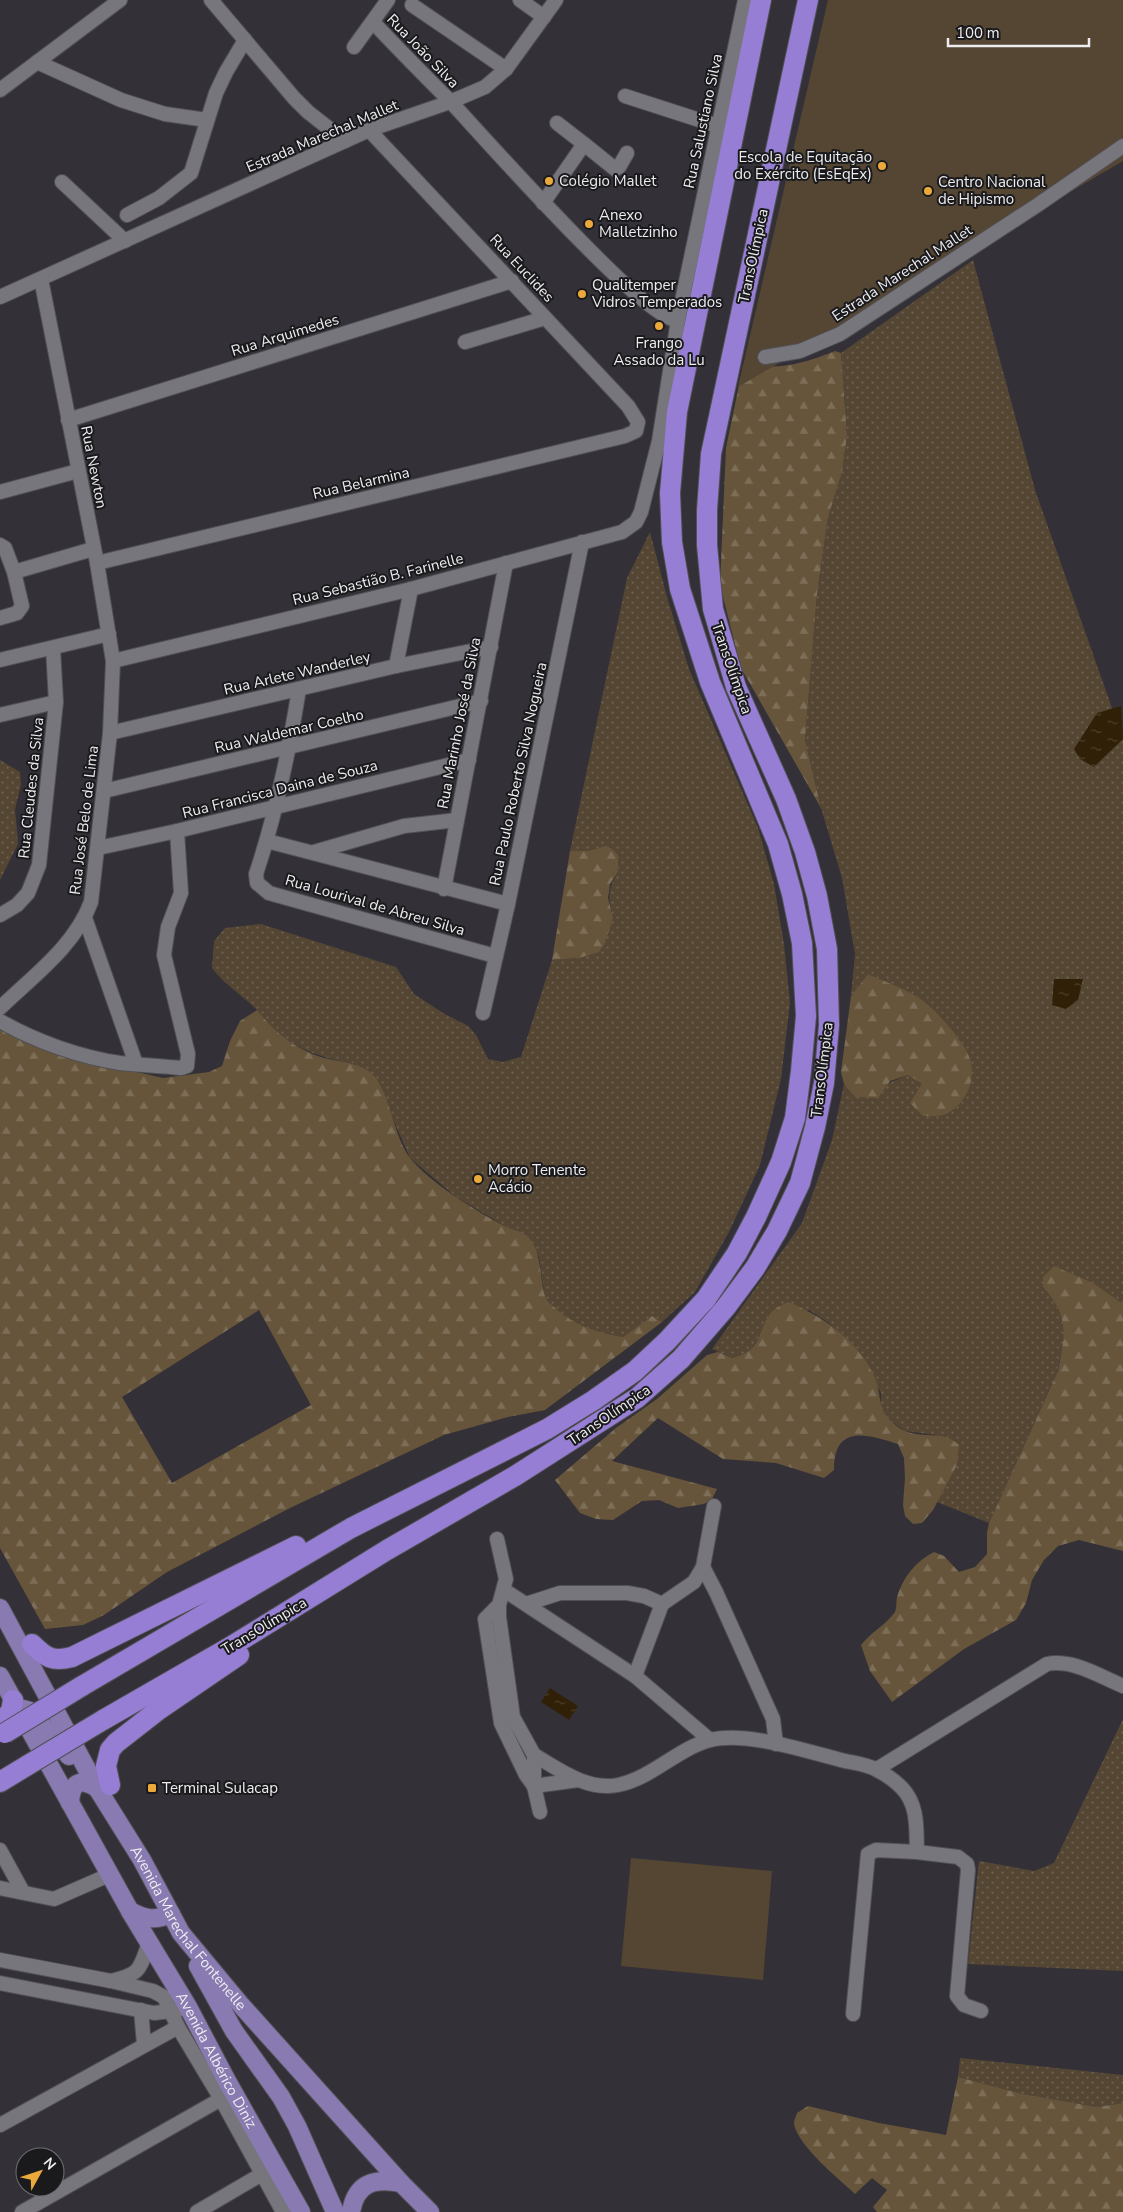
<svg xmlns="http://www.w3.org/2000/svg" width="1123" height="2212" font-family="'Nunito Sans',sans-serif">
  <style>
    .grass { fill: url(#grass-dots) }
    .forest { fill: url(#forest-firs); fill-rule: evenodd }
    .park { fill: #544633 }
    .water { fill: url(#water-ripples) }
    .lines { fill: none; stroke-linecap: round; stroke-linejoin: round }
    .minor-casing { stroke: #515055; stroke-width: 16 }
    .major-casing { stroke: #515055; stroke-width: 20 }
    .highway-casing { stroke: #515055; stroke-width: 22 }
    .minor { stroke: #77767d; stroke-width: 14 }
    .major { stroke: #897bb1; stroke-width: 18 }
    .highway { stroke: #957ed3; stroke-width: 20 }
    .highway-bridge-casing { stroke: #515055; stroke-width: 22; stroke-linecap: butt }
    .highway-bridge { stroke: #957ed3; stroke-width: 20 }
    .poi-dot { fill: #eca93b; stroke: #1a1a1c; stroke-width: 2 }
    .labels { text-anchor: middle; stroke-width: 4; stroke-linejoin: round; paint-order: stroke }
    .street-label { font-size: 15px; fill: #edecf0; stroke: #1a1a1c }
    .poi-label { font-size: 15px; fill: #edecf0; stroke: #1a1a1c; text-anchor: start }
  </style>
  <defs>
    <pattern id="grass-dots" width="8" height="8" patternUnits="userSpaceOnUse" patternTransform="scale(1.25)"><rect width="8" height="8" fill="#544633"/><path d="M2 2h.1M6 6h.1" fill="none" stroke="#6d6151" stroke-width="1.8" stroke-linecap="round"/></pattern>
    <pattern id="forest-firs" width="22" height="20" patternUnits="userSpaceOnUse" patternTransform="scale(1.25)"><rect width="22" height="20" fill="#67553b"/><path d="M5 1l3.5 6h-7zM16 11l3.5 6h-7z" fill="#7d6e58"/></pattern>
    <pattern id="water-ripples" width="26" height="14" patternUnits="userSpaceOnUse" patternTransform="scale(1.25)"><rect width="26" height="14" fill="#302007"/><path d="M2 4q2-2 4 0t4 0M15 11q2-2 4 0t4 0" fill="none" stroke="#4e412b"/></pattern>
  </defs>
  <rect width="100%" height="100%" fill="#333137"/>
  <g class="grass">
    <path d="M 973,260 L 1035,490 L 1123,739 L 1123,1304 L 1114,1298 L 1043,1287 L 1055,1300 L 1065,1323 L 1063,1345 L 1057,1373 L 989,1523 L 937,1502 L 957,1465 L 935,1435 L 905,1431 L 888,1419 L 881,1409 L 881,1393 L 860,1353 L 829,1323 L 809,1310 L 763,1327 C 755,1347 753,1351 732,1358 L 712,1349 L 802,1223 L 832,1140 L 844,1084 L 855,1097 L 908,1075 L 922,1084 L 960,1041 L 927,1004 L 912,994 L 868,974 L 851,996 L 855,954 L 842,878 L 821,808 L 805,740 L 817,594 L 828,517 L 842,473 L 847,435 L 841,353 Z"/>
    <path d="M 650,532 L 667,597 L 689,669 L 758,828 L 774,884 L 784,944 L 790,1003 L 781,1079 L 760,1165 L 729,1232 L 695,1292 L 662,1322 L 652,1316 L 623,1337 L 598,1332 L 575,1323 L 559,1312 L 545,1298 L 539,1257 L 524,1234 L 510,1229 L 456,1197 L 410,1158 L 389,1110 L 355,1064 C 322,1058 293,1049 269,1025 C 264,1021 261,1015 257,1010 C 242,995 225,985 212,968 L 214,941 L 225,928 L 261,924 L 396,967 L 414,994 L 443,1013 L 468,1026 L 476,1035 L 488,1059 L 503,1062 L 521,1057 L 552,960 L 579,958 L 613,918 C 608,897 607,891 618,872 L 605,846 L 588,851 L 570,851 L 627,578 Z"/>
    <path d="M 0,760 L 20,772 L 21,785 L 15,809 L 18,844 L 0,880 Z"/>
    <path d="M 1123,1719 L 1123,1971 L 968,1964 L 979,1861 L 1034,1871 L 1054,1863 Z"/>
    <path d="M 960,2058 L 1123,2075 L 1123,2103 L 1097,2107 L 1023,2094 L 958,2077 Z"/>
  </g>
  <g class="forest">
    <path d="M 835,351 L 841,353 L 847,435 L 842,473 L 828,517 L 817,594 L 805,740 L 821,808 L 741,668 L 720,585 L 726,448 L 743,366 C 783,368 797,366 835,351 Z"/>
    <path d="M 605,846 L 612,849 L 618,855 L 618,872 L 610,884 L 608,898 L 613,918 L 605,943 L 599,952 L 579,958 L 552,960 L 570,851 L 588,851 Z"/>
    <path d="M 868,974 C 887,983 911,990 927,1004 C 940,1015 967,1045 971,1062 C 975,1084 965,1104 946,1114 C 940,1117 929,1116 923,1116 L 910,1103 L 922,1084 L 908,1075 L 890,1081 L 878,1098 L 855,1097 L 844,1084 L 841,1072 L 851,996 Z"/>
    <path d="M 257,1010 C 274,1032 296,1050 324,1058 C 340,1062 357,1062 370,1072 C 389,1087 393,1136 410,1158 C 430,1183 480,1214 509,1228 C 513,1230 519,1231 523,1233 C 543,1245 539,1278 545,1296 C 546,1300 549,1302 552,1305 C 572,1325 596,1332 623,1337 L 652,1316 L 662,1322 L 545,1410 L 508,1417 L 444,1435 L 290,1508 L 167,1572 L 104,1615 L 83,1625 L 45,1629 L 0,1548 L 0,1030 L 38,1045 L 97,1063 L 163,1078 L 209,1072 L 222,1066 L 230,1041 L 240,1021 ZM 259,1310 L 311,1405 L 172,1483 L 122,1397 Z"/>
    <path d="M 1054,1266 L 1093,1283 L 1123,1304 L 1123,1551 L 1079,1540 L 1058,1546 L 1044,1560 L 1032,1580 L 1026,1603 L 1016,1620 L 964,1649 L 892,1702 L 870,1671 L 861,1645 C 871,1632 886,1625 895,1612 C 897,1607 896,1602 897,1597 C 903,1577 916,1561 934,1552 L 944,1556 L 959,1572 L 975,1567 L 987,1554 L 987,1533 L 989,1523 L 1058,1371 C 1065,1334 1070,1317 1043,1287 L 1043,1277 Z"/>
    <path d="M 788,1302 C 823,1316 860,1342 875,1378 C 881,1392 878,1409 890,1420 C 894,1424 900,1429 905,1431 C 924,1439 944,1430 959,1445 L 957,1465 L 933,1510 L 922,1523 L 913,1524 L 905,1516 L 903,1505 L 905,1478 L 904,1458 L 898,1444 C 866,1434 834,1424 834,1470 L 824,1478 L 776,1463 L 723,1459 L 658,1418 L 612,1461 L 717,1489 L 712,1499 L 704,1504 L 678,1508 L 659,1500 L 642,1501 L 613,1520 L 596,1519 L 580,1513 L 555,1480 L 616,1428 L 657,1399 L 707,1355 L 718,1352 L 732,1358 C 765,1348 754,1336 771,1313 C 775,1308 782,1305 788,1302 Z"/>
    <path d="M 958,2077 L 1023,2094 L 1097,2107 L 1123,2103 L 1123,2212 L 877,2212 L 873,2207 L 887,2190 L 872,2178 L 855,2194 C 838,2178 799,2147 794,2124 C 794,2120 796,2116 797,2113 L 808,2106 L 879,2123 L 946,2135 Z"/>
  </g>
  <g class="park">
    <path d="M 828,0 L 1123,0 L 1123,161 L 738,387 Z"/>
    <path d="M 631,1858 L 772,1871 L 763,1980 L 621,1966 Z"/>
  </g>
  <g class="water">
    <path d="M 1121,706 L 1123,739 L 1094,767 L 1080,759 L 1074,749 L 1097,713 Z"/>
    <path d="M 1054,979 L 1083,979 L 1078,1000 L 1066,1009 L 1052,1005 Z"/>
    <path d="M 550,1688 L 578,1706 L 569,1720 L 541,1702 Z"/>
  </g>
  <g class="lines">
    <defs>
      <g id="minor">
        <path d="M 211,0 L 294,98 L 308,112 L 345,141"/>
        <path d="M 520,0 L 544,17"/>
        <path d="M 412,5 L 506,69"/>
        <path d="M 373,22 C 398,49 424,75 450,101 C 479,132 648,324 678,320"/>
        <path d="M 354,47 L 388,0"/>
        <path d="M 37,62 L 121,100 L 165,114 L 207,120"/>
        <path d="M 0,90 L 120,0"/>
        <path d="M 625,96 L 718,126"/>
        <path d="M 584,144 L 615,169 L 619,167 L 627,153"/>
        <path d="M 62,182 L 125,241"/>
        <path d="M 543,203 L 584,144 L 557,123"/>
        <path d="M 127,215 L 159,198 L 191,173 L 216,93 L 226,72 L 245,40"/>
        <path d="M 0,297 L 369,130 L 450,102 L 485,87 L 506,69 L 556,0"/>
        <path d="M 465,342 L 545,318"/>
        <path d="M 765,357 L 800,351 L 840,334 L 1039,204 L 1123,146"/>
        <path d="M 68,420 L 512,281"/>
        <path d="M 0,492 L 78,471"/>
        <path d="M 0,545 L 5,548 L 14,572 L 22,606 L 17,613 L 0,618"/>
        <path d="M 97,563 L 625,436 L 636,431 L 638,422 L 628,406 L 369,130"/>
        <path d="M 14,572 L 93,549"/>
        <path d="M 0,660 L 109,634"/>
        <path d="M 113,661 L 411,589 L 622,532 L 636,522 L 641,512 L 659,441 L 678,320 L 745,0"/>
        <path d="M 396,666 L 411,589"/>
        <path d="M 299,689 C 289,752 276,814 256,874 L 257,883 L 269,893 L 276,895 L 495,956"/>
        <path d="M 0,715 L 56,702"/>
        <path d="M 110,733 L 396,666 L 491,647"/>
        <path d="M 104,791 L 481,701"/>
        <path d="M 267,841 L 508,904"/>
        <path d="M 98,848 L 177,831 L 469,760"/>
        <path d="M 314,852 L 404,826 L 457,820"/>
        <path d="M 444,889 L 506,563"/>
        <path d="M 0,915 L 17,905 L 28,893 L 39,865 L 56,702 L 53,648"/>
        <path d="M 85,918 L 136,1064"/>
        <path d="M 0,1008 C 33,976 75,946 91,902 L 110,733 L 113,661 L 97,563 L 41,279"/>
        <path d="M 483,1013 L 508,904 L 582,542"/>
        <path d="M 0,1021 C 35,1041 79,1057 120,1063 C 140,1065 161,1066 181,1068 L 187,1066 L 188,1054 L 164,955 L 168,927 L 181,893 L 177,831"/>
        <path d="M 497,1539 L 506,1579 L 499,1605 L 499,1617 L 513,1717 L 534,1755 L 534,1786 L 540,1812"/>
        <path d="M 703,1567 L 716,1592 L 773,1719 L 776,1744"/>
        <path d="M 504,1590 L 635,1676 L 710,1740"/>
        <path d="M 526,1604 L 560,1593 L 627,1593 L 644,1596 L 662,1604"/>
        <path d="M 499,1605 L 485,1619 L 501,1723 L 526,1775 L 534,1786"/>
        <path d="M 635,1676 L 662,1604 L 694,1582 L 703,1567 L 714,1506"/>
        <path d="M 534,1755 C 560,1770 587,1791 618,1785 C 652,1778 677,1749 710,1740 C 746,1731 805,1751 841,1760 C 852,1763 867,1764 877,1770 C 885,1774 896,1782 902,1788 C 919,1806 916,1830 917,1852 L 958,1857 L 967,1864 L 968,1870 L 957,1996 L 964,2005 L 981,2011"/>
        <path d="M 877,1769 L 1047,1664 C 1073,1659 1099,1676 1123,1686"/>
        <path d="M 534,1786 L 578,1780"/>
        <path d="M 0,1850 L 23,1892"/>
        <path d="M 0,1888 L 54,1899 L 109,1875"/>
        <path d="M 0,1960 L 111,1981 C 141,1974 139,1970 149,1943"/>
        <path d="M 111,1981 L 153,1991 L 164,1997 L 178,2027 L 221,2099 L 283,2212"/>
        <path d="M 0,1983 L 154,2013 L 179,2010"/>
        <path d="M 141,2010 L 144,2044"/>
        <path d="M 853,2014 L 868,1854 L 876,1850 L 917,1852"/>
        <path d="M 0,2125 L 178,2027"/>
        <path d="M 22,2212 L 221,2099 L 223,2092"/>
        <path d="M 197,2212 L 262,2174"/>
      </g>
      <g id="major">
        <path id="s1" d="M 0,1608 L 97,1788 L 142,1860 L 181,1933 L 240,2004 L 401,2183 L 430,2212"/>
        <path id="s2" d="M 0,1676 L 130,1911 L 188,2007 L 227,2081 L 301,2212"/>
        <path d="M 23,1709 L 30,1711 L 69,1756"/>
        <path d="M 70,1803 C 71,1783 79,1777 97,1788"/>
        <path d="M 130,1911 C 145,1919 155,1921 171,1914"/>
        <path d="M 198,1966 L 234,2031 L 281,2097 L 297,2126 L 335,2212"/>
        <path d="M 351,2212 C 356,2182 375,2178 401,2183"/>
      </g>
      <g id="highway">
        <path d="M 32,1644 C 46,1658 53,1662 72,1657 L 296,1546"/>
        <path d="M 82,1686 L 351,1528 L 547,1429 L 594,1400 L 635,1371 L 667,1341 L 706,1299 L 737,1253 L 756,1217 L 781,1162 L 795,1118 L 801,1071 L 806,1016 L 802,943 L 792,894 L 778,844 L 710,682 L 680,589 L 672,542 L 670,493 L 677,412 L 761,0"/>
        <path d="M 103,1720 L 230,1647 L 387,1550 L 515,1476 L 637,1398 L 681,1359 L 726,1307 L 755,1268 L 777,1231 L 800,1183 L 815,1127 L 824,1083 L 829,1025 L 827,949 L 817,896 L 805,852 L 786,799 L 736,687 L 713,609 L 707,545 L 707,510 L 711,454 L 808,0"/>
        <path d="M 0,1724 L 11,1711 L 13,1700"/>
        <path d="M 0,1782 L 28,1765"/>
        <path d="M 110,1785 L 106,1766 L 110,1750 L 116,1743 L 157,1711 L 239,1655"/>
      </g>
    </defs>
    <use href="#minor" class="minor-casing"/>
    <use href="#major" class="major-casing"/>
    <use href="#highway" class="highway-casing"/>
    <use href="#minor" class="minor"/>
    <use href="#major" class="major"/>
    <use href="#highway" class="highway"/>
    <defs>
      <g id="highway-bridge">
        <path d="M 5,1733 L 82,1686"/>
        <path d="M 28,1765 L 103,1720"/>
      </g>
    </defs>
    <use href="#highway-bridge" class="highway-bridge-casing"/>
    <use href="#highway-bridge" class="highway-bridge"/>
  </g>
  <g class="poi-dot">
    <circle cx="882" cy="166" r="5"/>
    <circle cx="549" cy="181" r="5"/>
    <circle cx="928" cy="191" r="5"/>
    <circle cx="589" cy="224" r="5"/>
    <circle cx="582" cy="294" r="5"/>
    <circle cx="659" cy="326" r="5"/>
    <circle cx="478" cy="1179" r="5"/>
    <rect x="147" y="1783" width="10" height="10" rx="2.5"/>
  </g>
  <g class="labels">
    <g class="street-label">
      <text transform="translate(423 51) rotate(46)" y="5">Rua João Silva</text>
      <text transform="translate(703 121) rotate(-78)" y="5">Rua Salustiano Silva</text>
      <text transform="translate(322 136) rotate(-23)" y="5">Estrada Marechal Mallet</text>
      <text transform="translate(753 256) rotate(-78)" y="5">TransOlímpica</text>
      <text transform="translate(522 268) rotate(47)" y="5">Rua Euclides</text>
      <text transform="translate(902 273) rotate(-33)" y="5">Estrada Marechal Mallet</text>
      <text transform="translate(285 335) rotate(-17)" y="5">Rua Arquimedes</text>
      <text transform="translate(94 467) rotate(79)" y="5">Rua Newton</text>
      <text transform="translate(361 483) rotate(-13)" y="5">Rua Belarmina</text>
      <text transform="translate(378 579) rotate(-14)" y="5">Rua Sebastião B. Farinelle</text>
      <text transform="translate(732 668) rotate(71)" y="5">TransOlímpica</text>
      <text transform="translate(297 673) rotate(-13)" y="5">Rua Arlete Wanderley</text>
      <text transform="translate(459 723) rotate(-79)" y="5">Rua Marinho José da Silva</text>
      <text transform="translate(289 731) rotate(-13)" y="5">Rua Waldemar Coelho</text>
      <text transform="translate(518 774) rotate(-78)" y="5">Rua Paulo Roberto Silva Nogueira</text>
      <text transform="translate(31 788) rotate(-84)" y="5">Rua Cleudes da Silva</text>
      <text transform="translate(280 789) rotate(-14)" y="5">Rua Francisca Daina de Souza</text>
      <text transform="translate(84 820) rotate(-83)" y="5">Rua José Belo de Lima</text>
      <text transform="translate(375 905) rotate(16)" y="5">Rua Lourival de Abreu Silva</text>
      <text transform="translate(822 1070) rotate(-83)" y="5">TransOlímpica</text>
      <text transform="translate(609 1415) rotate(-34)" y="5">TransOlímpica</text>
      <text transform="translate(264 1626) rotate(-31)" y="5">TransOlímpica</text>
      <text dy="5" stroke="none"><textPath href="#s1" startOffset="372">Avenida Marechal Fontenelle</textPath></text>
      <text dy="5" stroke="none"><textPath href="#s2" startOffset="441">Avenida Albérico Diniz</textPath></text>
    </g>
    <g class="poi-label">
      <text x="872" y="162" text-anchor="end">Escola de Equitação<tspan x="872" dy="17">do Exército (EsEqEx)</tspan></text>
      <text x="559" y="186">Colégio Mallet</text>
      <text x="938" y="187">Centro Nacional<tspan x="938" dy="17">de Hipismo</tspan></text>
      <text x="599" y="220">Anexo<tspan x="599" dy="17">Malletzinho</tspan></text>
      <text x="592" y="290">Qualitemper<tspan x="592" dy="17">Vidros Temperados</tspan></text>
      <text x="659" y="348" text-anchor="middle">Frango<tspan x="659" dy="17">Assado da Lu</tspan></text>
      <text x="488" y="1175">Morro Tenente<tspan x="488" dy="17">Acácio</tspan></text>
      <text x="162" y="1793">Terminal Sulacap</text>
    </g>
  </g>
  <g transform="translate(40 2172) rotate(50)"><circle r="24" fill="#1a1a1c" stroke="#6e6e71"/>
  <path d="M0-4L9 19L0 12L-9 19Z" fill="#eca93b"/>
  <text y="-8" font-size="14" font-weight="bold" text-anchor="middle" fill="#edecf0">N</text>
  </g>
  <path d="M948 38v8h141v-8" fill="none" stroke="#edecf0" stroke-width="2.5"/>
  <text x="956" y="38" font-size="15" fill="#edecf0" stroke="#1a1a1c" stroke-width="4" paint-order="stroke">100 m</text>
</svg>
